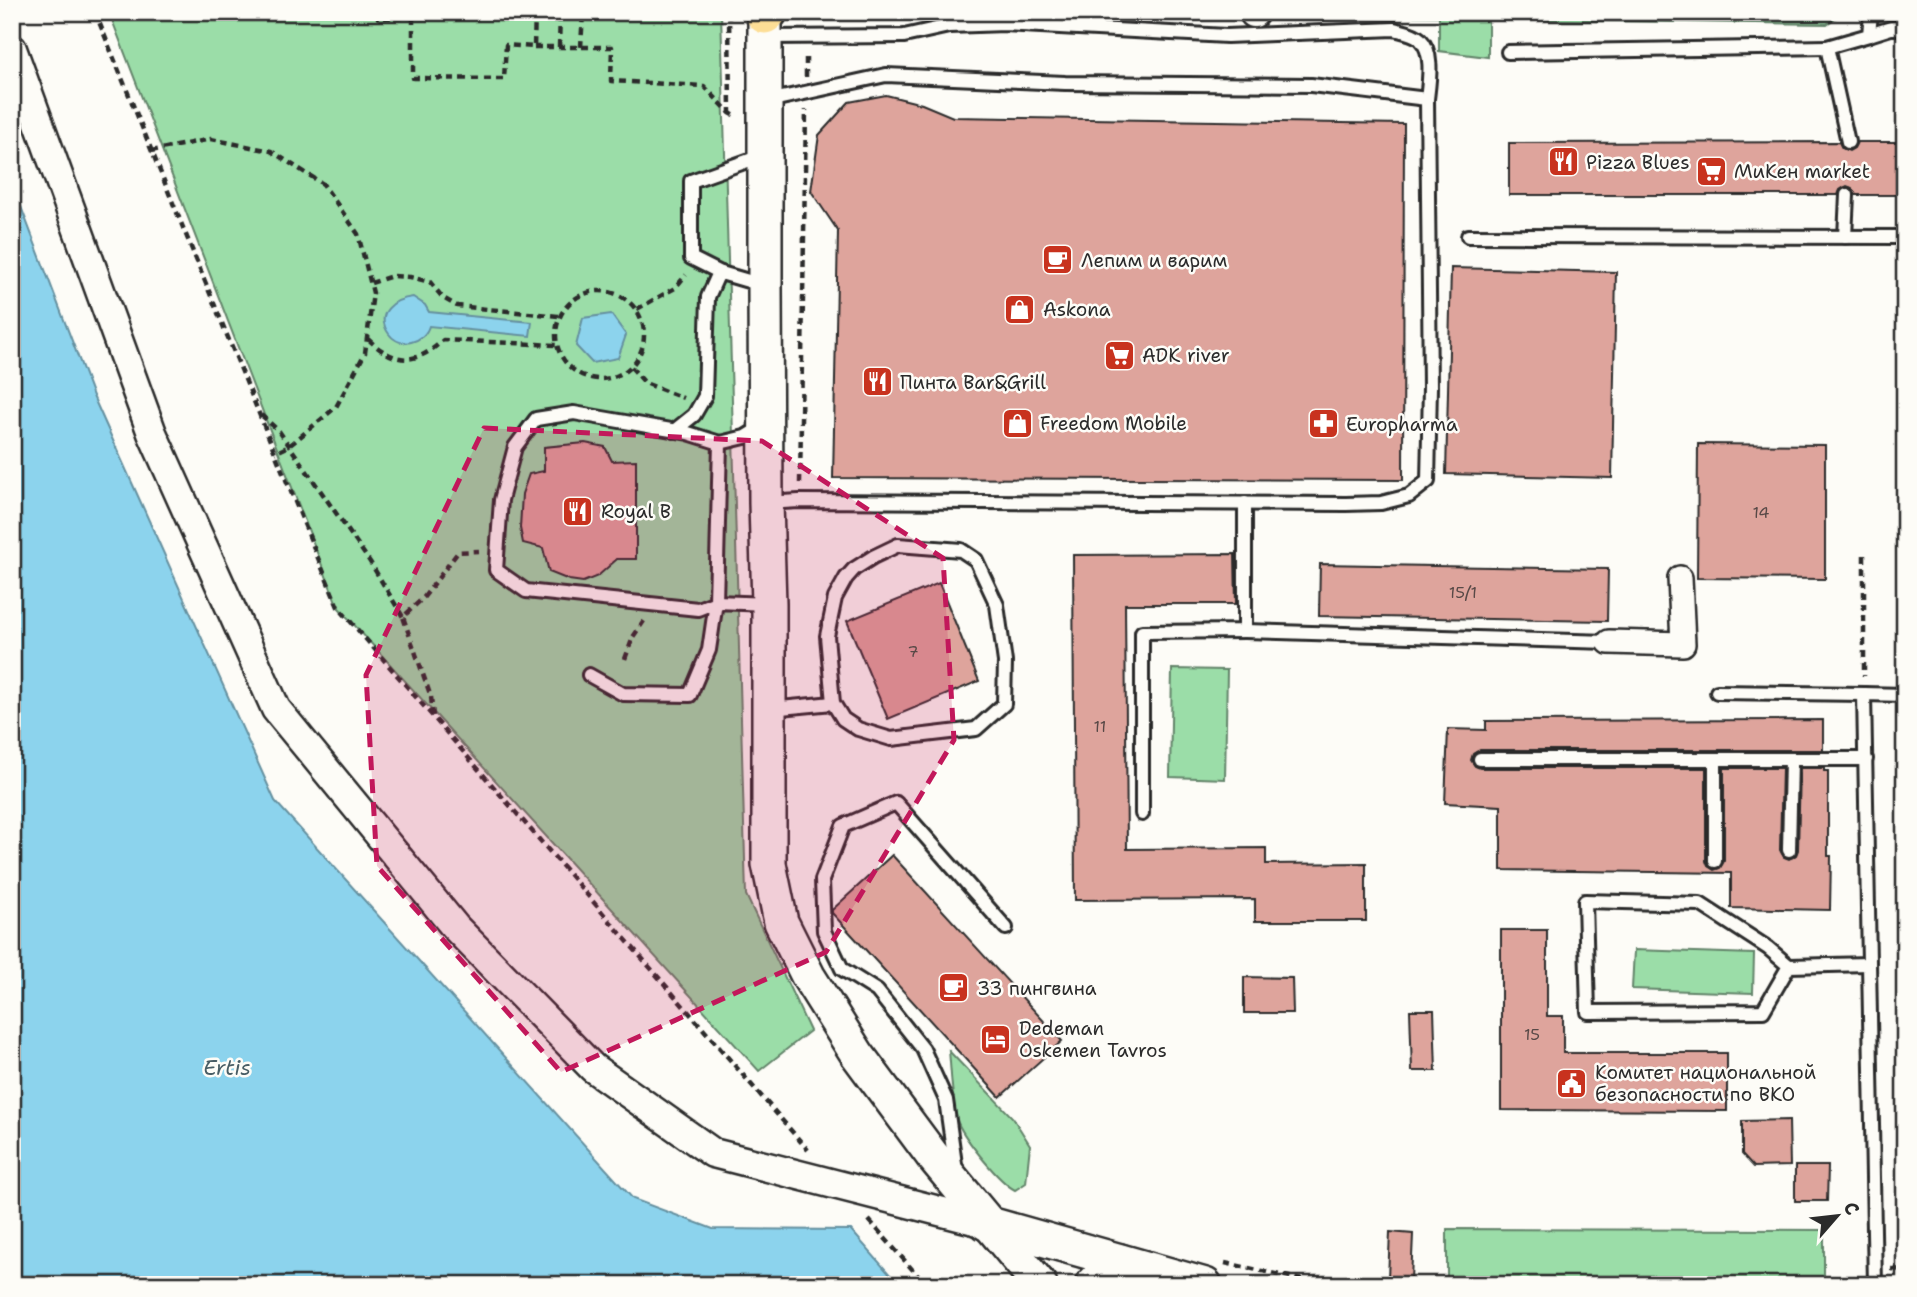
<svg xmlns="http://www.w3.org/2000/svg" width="1917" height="1297" font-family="'Shantell Sans',sans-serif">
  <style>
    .green { fill: #9bdda8; stroke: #63846a; stroke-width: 2 }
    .water { fill: #8cd3ed; stroke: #65909f; stroke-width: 2 }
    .building { fill: #dea49c; stroke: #2b2b2b; stroke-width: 2 }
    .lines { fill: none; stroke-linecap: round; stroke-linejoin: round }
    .service-casing { stroke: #2b2b2b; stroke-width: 18 }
    .minor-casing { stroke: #2b2b2b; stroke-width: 28 }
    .tertiary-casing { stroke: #2b2b2b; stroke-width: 33 }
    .secondary-casing { stroke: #2b2b2b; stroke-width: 38 }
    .primary-casing { stroke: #2b2b2b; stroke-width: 42 }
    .path { stroke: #2b2b2b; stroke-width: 4.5; stroke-dasharray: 7 5; stroke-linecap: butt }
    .service { stroke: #fdfcf7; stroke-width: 12 }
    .minor { stroke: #fdfcf7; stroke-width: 23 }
    .tertiary { stroke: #fdfcf7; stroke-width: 28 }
    .secondary { stroke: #fdfcf7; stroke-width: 33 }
    .primary { stroke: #fdde96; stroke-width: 37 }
    .marked { fill: #c2185b; fill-opacity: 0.2; stroke: #c2185b; stroke-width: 5; stroke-dasharray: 14 9; stroke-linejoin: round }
    .labels { text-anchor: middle; stroke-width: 5; stroke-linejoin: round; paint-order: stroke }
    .number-label { font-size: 16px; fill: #584947 }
    .poi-label { font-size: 19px; fill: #2b2b2b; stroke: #fdfcf7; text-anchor: start }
    .water-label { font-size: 21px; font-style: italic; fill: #485d65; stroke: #fdfcf7 }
  </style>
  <rect width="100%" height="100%" fill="#fdfcf7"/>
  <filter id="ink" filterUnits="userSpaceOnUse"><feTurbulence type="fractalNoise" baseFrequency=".0143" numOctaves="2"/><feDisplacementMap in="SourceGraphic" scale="14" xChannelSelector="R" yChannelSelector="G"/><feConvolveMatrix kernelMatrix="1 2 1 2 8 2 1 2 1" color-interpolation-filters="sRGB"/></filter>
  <g filter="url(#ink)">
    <g class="green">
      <path d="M 109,12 L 721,12 L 746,895 L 810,1031 L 759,1071 L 338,607 Z"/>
      <path d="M 1238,12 L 1843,12 L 1827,24 L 1488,19 L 1488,57 L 1439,51 L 1439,16 Z"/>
      <path d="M 1172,669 L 1227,670 L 1225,779 L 1170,777 Z"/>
      <path d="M 1634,950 L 1754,954 L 1753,993 L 1632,989 Z"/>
      <path d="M 949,1051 L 1013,1118 L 1030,1145 L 1026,1183 L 1015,1190 C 999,1182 965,1139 958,1123 C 952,1105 951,1070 949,1051 Z"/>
      <path d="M 1447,1229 L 1824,1230 L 1824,1285 L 1447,1285 Z"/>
    </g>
    <g class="water">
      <path d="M 12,183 L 93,396 L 275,801 L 633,1199 L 713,1229 L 851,1230 L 899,1285 L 12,1285 Z"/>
      <path d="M 413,297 L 425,305 L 429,312 L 532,322 L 530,336 L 429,326 C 424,343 400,349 389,334 C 374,313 394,299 413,297 Z"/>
      <path d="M 611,314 L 626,335 L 618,358 L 592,363 L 576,346 L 583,318 Z"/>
    </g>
    <g class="building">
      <path d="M 886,95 L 922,104 L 953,117 L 1404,124 L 1403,480 L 833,478 L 838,231 L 811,191 L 819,135 L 849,102 Z"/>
      <path d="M 1839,142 L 1842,148 L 1849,151 L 1854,148 L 1857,142 L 1905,142 L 1905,195 L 1856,195 L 1852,188 L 1847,186 L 1840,190 L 1838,195 L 1509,195 L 1509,143 Z"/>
      <path d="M 1451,268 L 1616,272 L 1612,478 L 1446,474 Z"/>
      <path d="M 585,443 L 605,447 L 612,461 L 636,460 L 636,559 L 617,559 L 598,576 L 583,582 L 569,580 L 549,572 L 543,548 L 523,543 L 520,528 L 522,494 L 529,474 L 544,471 L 544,447 Z"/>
      <path d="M 1698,444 L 1825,445 L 1825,579 L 1697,578 Z"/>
      <path d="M 1235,554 L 1236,604 L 1125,604 L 1127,849 L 1266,848 L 1266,864 L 1366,863 L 1366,921 L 1255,921 L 1255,899 L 1075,900 L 1073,555 Z"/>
      <path d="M 1320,564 L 1608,569 L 1607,621 L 1319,616 Z"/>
      <path d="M 939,583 L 979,681 L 888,719 L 847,621 Z"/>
      <path d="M 1823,720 L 1823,750 L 1480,750 L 1473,754 L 1471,760 L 1475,766 L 1480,768 L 1706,768 L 1706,861 L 1708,866 L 1714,870 L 1720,868 L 1724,861 L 1724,768 L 1782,768 L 1780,850 L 1784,857 L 1789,859 L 1796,855 L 1798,850 L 1800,768 L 1824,768 L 1824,771 L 1828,771 L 1828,856 L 1831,856 L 1830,910 L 1731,908 L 1731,873 L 1501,870 L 1501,806 L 1445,803 L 1448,729 L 1486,730 L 1486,721 Z"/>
      <path d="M 892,855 L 1062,1041 L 1000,1097 L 832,913 L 832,910 Z"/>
      <path d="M 1501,930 L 1547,930 L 1547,1016 L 1563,1016 L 1563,1053 L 1727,1053 L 1727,1111 L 1501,1110 Z"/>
      <path d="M 1244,977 L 1292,978 L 1293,1013 L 1244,1013 Z"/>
      <path d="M 1410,1010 L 1434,1010 L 1436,1071 L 1412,1071 Z"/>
      <path d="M 1789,1120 L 1790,1166 L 1754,1167 L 1742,1154 L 1742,1121 Z"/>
      <path d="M 1795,1166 L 1828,1166 L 1827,1201 L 1795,1201 Z"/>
      <path d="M 1390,1232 L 1413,1234 L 1411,1280 L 1388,1278 Z"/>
    </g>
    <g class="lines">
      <defs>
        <g id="service">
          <path d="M 1869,35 L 1891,28 L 1905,28"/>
          <path d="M 766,37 L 904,36 L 949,26 L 1005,24 L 1227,36 L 1394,29 C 1401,31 1414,33 1420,39 C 1434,52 1429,81 1427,99 L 1430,387 L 1428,481 L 1409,496 L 1381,503 L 1346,504 L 799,501 L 766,503"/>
          <path d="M 1508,52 L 1827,47"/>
          <path d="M 768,101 L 886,75 L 1065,83 L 1311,85 L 1427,99"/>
          <path d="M 1848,142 L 1827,47 L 1869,35 L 1871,12"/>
          <path d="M 1468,236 L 1905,237"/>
          <path d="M 1845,237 L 1847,195"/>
          <path d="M 762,285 L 721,273 L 691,258 L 691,181 L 764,155"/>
          <path d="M 574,413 L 688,433 L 720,443 L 716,602 L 698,609 L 526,591 L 496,570 L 501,500 L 515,447 L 536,419 Z"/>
          <path d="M 674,431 L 694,415 L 705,396 L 708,297 L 717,277 L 721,273"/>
          <path d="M 720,443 L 745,437 L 763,426"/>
          <path d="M 898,545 L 961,550 L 976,560 L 997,605 L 1005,662 L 1004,704 L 976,729 L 891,739 L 858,729 L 843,719 L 833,703 L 827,636 L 835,598 L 846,578 L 854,569 L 873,557 Z"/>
          <path d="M 1245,631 L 1609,642"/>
          <path d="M 589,675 L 623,694 L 690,695 L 709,650 L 716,602 L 769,604"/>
          <path d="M 1717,692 L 1864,694"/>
          <path d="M 770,709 L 833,703"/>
          <path d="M 1480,759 L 1866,759"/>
          <path d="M 1142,814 L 1142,632 L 1245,631 L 1245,503"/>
          <path d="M 1789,850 L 1791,760"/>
          <path d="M 1715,861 L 1715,759"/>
          <path d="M 1789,966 L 1768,948 L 1700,904 L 1585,901 L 1588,1012 L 1763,1011 L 1789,966 L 1869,964"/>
          <path d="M 956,1171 L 946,1100 L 923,1049 L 877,991 L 842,969 L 824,931 L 822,880 L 843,826 L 896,803 L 1006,928"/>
          <path d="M 1875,1285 L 1864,694 L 1905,695"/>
        </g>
        <path id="minor" d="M 1609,642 L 1683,644 L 1680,578"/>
        <g id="tertiary">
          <path d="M 1254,13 L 1254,12"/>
          <path d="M 12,49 L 152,433 L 276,709 L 455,927 L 593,1068 L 713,1153 L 986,1223"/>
        </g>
        <g id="secondary">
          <path d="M 765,12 L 765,286 L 766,503 L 769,604 L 769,864 L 781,922 L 808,976 L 857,1054 L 932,1155 L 1040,1285"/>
          <path d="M 986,1223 L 1205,1285"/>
          <path d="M 1092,1285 L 1106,1270 L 1120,1261"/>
        </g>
        <path id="primary" d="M 765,15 L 768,12"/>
      </defs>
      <use href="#service" class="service-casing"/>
      <use href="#minor" class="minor-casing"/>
      <use href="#tertiary" class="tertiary-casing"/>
      <use href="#secondary" class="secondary-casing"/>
      <use href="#primary" class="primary-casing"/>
      <g class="path">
        <path d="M 95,12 L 338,607 L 808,1150"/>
        <path d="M 377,12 L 378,18 L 445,17 L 445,12"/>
        <path d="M 729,12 L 730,113"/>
        <path d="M 413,17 L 413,78 L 504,79 L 506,45 L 534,47 L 535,12"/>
        <path d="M 534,47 L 612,47 L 611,81 L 704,86 L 730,113 L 737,117"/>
        <path d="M 559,47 L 560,12"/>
        <path d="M 581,47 L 583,12"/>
        <path d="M 806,77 L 806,54"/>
        <path d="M 151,151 L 211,139 L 271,151 L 323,184 L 358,234 L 373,293 L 365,353 L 336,407 L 289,446 L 275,453"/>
        <path d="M 371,283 L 392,276 L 410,277 L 430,282 L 443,298 L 457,306 L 559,316"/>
        <circle cx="600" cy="335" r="44"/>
        <path d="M 637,309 L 675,288 L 686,275"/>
        <path d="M 368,339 C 394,364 416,366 443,340 L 557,345"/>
        <path d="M 631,367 L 645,383 L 683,398"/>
        <path d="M 261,415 L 279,431 L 370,562 L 403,617"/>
        <path d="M 800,483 L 806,110"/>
        <path d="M 1864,555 L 1864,676"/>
        <path d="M 625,659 L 633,637 L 644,621"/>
        <path d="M 433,716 L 431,697 L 403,617 L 424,597 L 458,552 L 479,551"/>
        <path d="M 869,1220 L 926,1285"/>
        <path d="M 1225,1263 L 1327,1285"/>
        <path d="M 1891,1269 L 1905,1270"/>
      </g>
      <use href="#service" class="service"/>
      <use href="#minor" class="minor"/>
      <use href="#tertiary" class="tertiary"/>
      <use href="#secondary" class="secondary"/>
      <use href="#primary" class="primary"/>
    </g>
  </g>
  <path class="marked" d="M 484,428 L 762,441 L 943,558 L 954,740 L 826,952 L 561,1072 L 377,866 L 366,675 Z"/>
  <defs>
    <symbol id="restaurant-square" viewBox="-11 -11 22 22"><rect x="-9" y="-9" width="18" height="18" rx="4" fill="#c8321e" stroke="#fdfcf7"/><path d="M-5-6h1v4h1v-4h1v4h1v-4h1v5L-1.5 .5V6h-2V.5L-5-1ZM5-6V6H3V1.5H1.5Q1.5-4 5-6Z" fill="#fff"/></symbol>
    <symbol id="supermarket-square" viewBox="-11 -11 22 22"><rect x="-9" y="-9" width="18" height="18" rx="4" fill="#c8321e" stroke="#fdfcf7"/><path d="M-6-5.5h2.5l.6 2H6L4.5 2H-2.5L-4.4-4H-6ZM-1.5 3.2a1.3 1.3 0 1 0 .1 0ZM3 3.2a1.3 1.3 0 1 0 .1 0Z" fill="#fff"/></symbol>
    <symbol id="cafe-square" viewBox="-11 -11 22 22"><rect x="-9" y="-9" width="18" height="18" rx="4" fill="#c8321e" stroke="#fdfcf7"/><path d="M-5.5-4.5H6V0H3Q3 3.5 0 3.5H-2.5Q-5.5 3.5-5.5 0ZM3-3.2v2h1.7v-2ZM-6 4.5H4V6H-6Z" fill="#fff"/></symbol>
    <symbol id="shop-square" viewBox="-11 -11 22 22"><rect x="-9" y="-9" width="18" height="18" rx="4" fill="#c8321e" stroke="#fdfcf7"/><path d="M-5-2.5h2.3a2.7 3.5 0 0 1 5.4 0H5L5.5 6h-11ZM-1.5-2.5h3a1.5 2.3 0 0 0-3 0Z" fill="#fff"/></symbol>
    <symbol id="pharmacy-square" viewBox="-11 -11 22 22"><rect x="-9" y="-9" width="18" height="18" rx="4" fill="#c8321e" stroke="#fdfcf7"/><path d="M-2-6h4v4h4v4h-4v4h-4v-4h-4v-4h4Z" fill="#fff"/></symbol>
    <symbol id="hotel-square" viewBox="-11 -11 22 22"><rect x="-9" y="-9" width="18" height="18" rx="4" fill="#c8321e" stroke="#fdfcf7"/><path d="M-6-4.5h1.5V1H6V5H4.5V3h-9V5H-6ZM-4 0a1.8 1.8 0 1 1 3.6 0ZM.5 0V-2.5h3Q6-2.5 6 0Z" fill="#fff"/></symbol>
    <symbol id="civic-square" viewBox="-11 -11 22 22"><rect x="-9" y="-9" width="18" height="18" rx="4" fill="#c8321e" stroke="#fdfcf7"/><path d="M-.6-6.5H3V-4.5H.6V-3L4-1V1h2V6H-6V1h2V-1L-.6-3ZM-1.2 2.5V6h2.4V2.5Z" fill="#fff"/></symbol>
  </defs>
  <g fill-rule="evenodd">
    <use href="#restaurant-square" x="1546" y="144" width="35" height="35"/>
    <use href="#supermarket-square" x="1694" y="154" width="35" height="35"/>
    <use href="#cafe-square" x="1040" y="242" width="35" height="35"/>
    <use href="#shop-square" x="1002" y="292" width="35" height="35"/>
    <use href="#supermarket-square" x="1102" y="338" width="35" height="35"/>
    <use href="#restaurant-square" x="860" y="364" width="35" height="35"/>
    <use href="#shop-square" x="1000" y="406" width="35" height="35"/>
    <use href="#pharmacy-square" x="1306" y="406" width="35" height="35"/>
    <use href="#restaurant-square" x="560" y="494" width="35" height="35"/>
    <use href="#cafe-square" x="936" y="970" width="35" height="35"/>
    <use href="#hotel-square" x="978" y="1022" width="35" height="35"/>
    <use href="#civic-square" x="1554" y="1066" width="35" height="35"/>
  </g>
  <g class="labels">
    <g class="number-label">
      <text x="1761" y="518">14</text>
      <text x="1463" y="598">15/1</text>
      <text x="913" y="657">7</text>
      <text x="1100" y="732">11</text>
      <text x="1532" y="1040">15</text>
    </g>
    <g class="poi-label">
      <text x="1586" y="169">Pizza Blues</text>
      <text x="1734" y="178">МиКен market</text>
      <text x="1081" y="267">Лепим и варим</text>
      <text x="1043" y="316">Askona</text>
      <text x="1142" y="362">ADK river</text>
      <text x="900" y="389">Пинта Bar&amp;Grill</text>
      <text x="1040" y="430">Freedom Mobile</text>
      <text x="1346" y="431">Europharma</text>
      <text x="601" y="518">Royal B</text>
      <text x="977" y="995">33 пингвина</text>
      <text x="1019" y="1035">Dedeman<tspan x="1019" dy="22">Oskemen Tavros</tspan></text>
      <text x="1595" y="1079">Комитет национальной<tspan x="1595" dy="22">безопасности по ВКО</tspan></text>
    </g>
    <g class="water-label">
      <text x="227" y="1075">Ertis</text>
    </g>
  </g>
  <rect width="1917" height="1297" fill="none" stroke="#fdfcf7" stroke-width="42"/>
  <rect x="21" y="21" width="1875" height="1255" fill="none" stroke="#2b2b2b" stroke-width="2.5" filter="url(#ink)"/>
  <g transform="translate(1837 1216) rotate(62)" stroke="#fdfcf7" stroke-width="5" paint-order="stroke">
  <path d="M0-5L12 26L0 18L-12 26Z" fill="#2b2b2b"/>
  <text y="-10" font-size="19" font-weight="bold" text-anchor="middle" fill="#2b2b2b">С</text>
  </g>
</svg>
